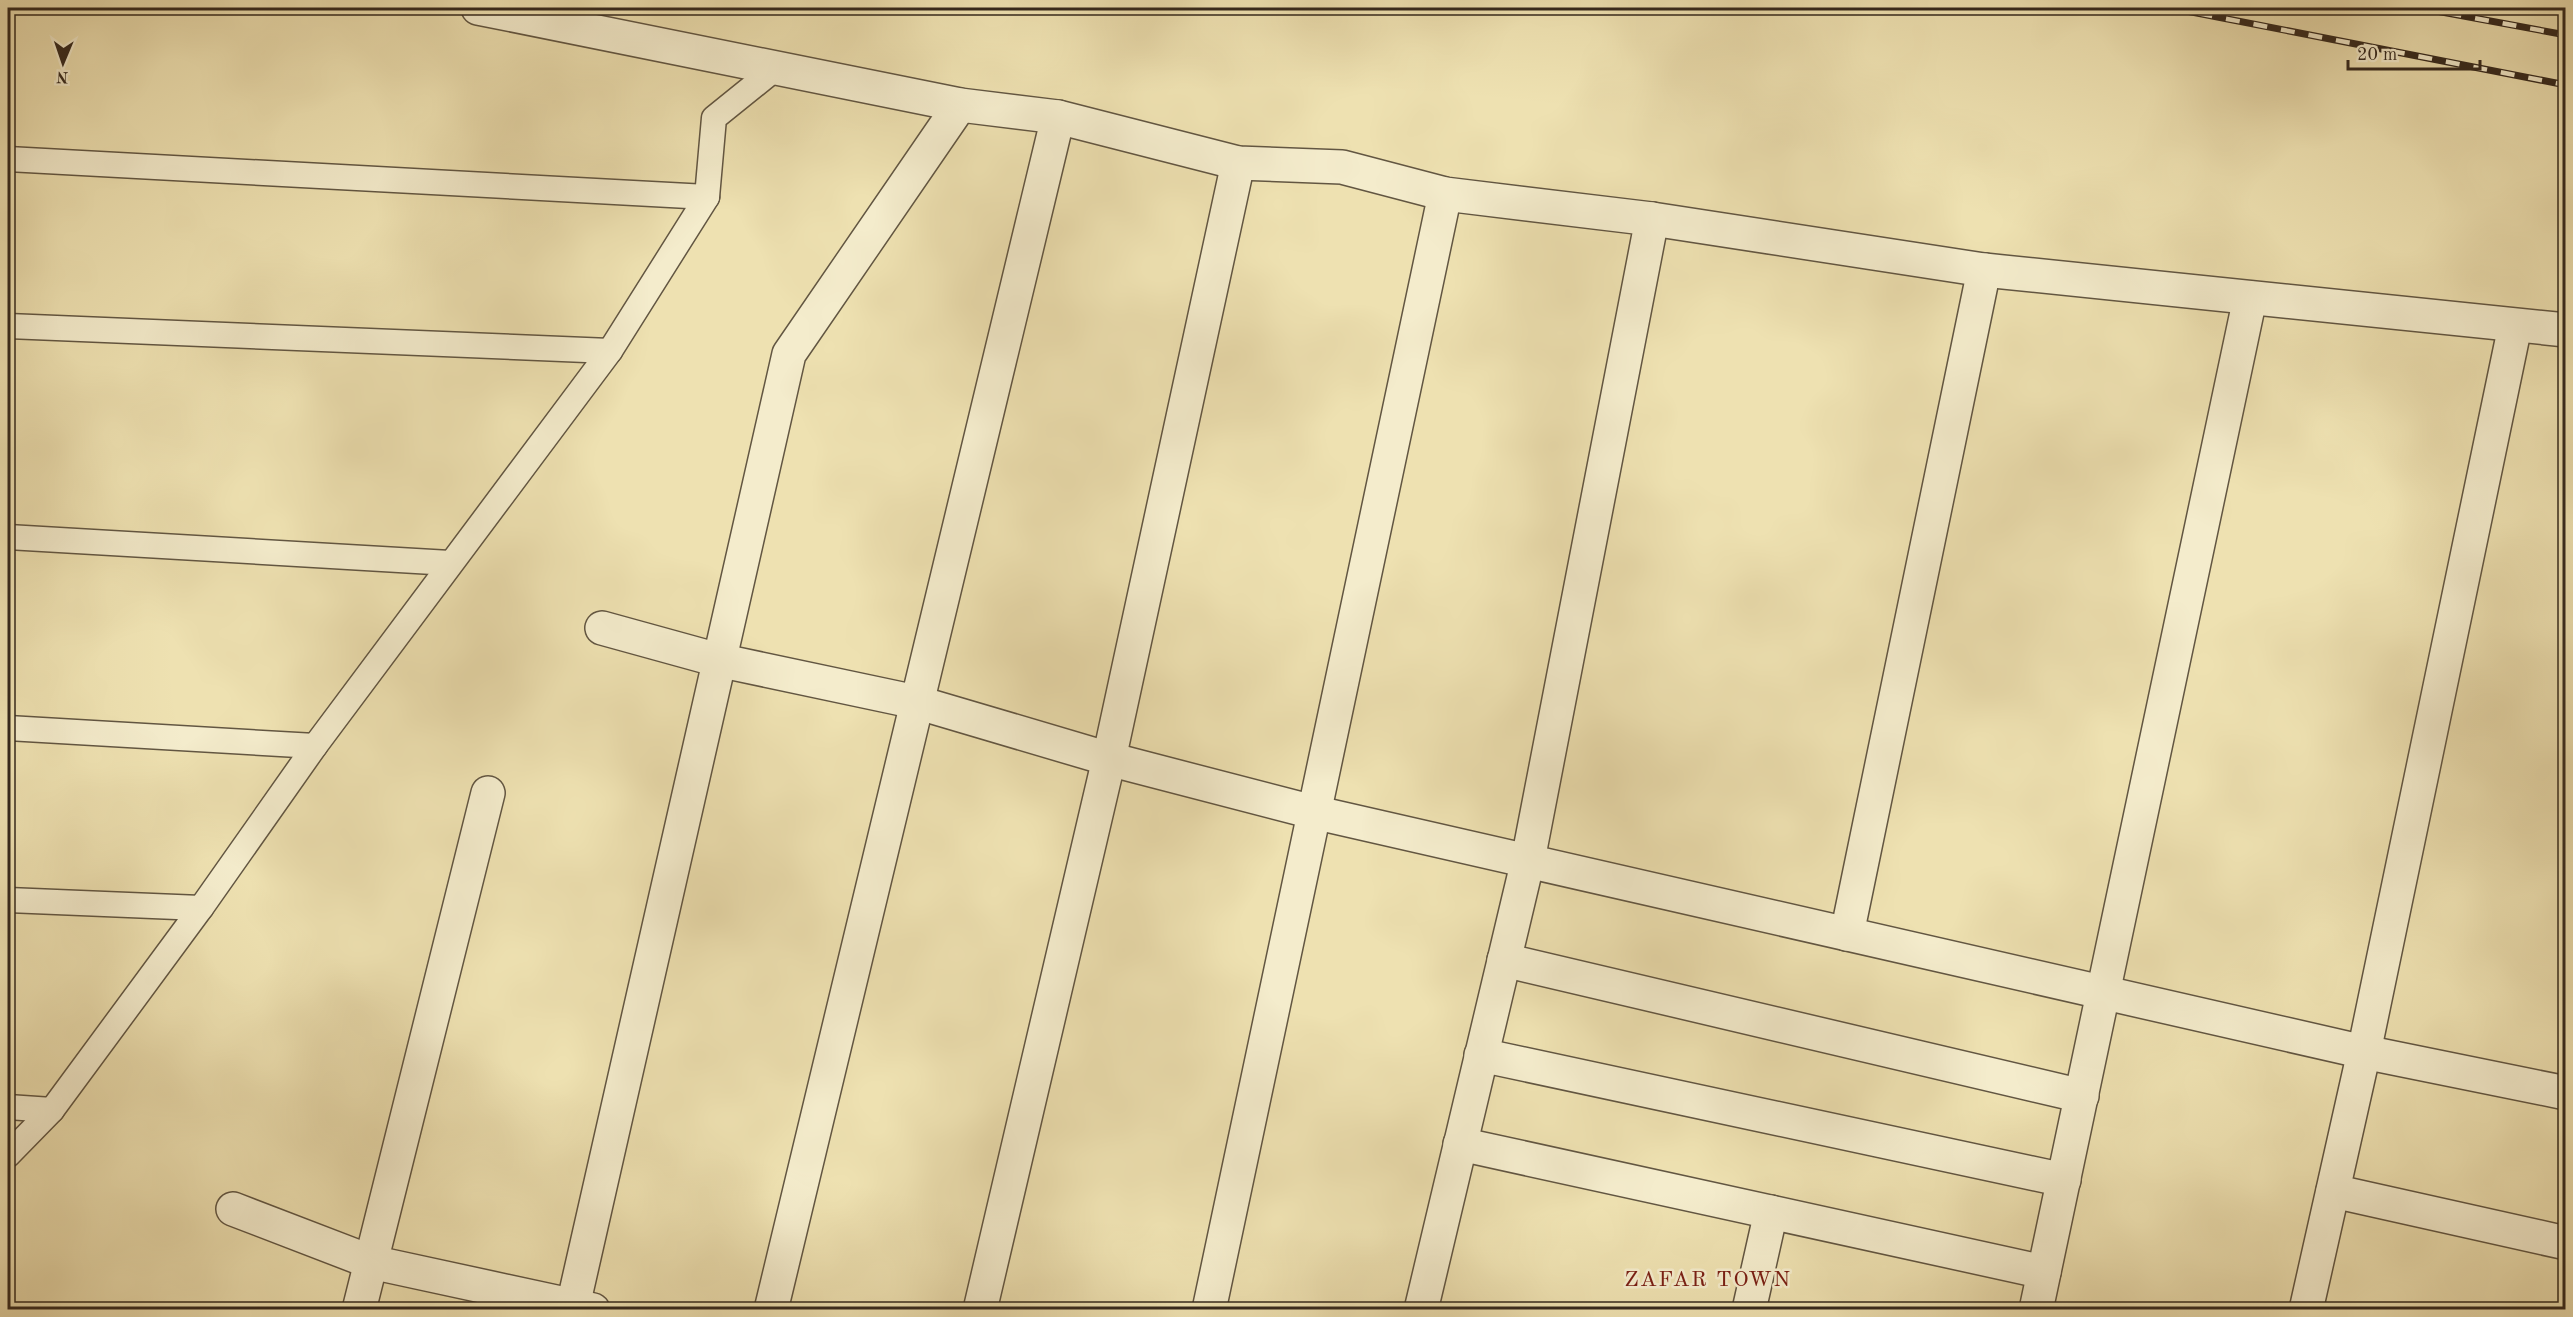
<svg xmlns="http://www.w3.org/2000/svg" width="2573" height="1317" font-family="'Old Standard TT',serif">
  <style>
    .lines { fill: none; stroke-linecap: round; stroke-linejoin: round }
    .lane-casing { stroke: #625642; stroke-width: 27 }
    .street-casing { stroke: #625642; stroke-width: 36 }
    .lane { stroke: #f4eccc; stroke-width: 24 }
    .street { stroke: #f4eccc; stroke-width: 33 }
    .rail-casing { stroke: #34281d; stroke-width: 7 }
    .rail { stroke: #f4eccc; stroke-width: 4.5; stroke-dasharray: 14; stroke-linecap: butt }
    .labels { text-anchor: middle; stroke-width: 5; stroke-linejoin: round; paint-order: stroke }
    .neighbourhood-label { font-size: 22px; letter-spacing: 1.5px; fill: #7a1f14; stroke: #f4eccc }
  </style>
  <rect width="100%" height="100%" fill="#eee1b1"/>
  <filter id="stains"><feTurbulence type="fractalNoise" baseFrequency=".00333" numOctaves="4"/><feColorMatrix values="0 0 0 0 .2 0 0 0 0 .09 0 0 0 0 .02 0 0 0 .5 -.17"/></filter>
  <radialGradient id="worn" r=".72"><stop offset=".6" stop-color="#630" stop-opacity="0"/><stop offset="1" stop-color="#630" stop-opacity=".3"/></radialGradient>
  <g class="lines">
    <defs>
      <g id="lane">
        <path d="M 8,159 L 707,197"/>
        <path d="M 8,326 L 610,351"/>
        <path d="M 8,537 L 450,563"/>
        <path d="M 8,728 L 315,746"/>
        <path d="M 8,900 L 201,908"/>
        <path d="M 8,1107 L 52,1110"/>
        <path d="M 8,1155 L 52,1110 L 201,908 L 315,746 L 610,351 L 707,197 L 714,118 L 776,68"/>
      </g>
      <g id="street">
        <path d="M 478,8 L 960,105 L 1058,117 L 1238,163 L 1342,167 L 1445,194 L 1652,219 L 1984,270 L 2566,330"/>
        <path d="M 602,628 L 718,660 L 916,702 L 1109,759 L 1313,812 L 2364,1052 L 2566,1093"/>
        <path d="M 1847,934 L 1984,270"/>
        <path d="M 1504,960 L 2082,1096"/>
        <path d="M 1481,1055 L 2064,1180"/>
        <path d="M 1460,1144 L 2044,1272"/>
        <path d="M 2333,1191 L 2566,1243"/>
        <path d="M 233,1209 L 371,1262 L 593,1310"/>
        <path d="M 359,1310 L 488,793"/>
        <path d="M 572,1310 L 789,354 L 960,105"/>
        <path d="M 771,1310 L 1058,117"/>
        <path d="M 980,1310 L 1109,759 L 1238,163"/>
        <path d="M 1209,1310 L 1445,194"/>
        <path d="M 1421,1310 L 1528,860 L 1652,219"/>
        <path d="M 1749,1310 L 1771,1212"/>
        <path d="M 2036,1310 L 2250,298"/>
        <path d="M 2306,1310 L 2364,1052 L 2515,326"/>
      </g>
    </defs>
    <use href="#lane" class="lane-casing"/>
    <use href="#street" class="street-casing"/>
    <use href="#lane" class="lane"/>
    <use href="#street" class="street"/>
    <defs>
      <g id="rail">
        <path d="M 2171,8 L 2566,85"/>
        <path d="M 2420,8 L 2566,35"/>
      </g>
    </defs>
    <use href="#rail" class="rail-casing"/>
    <use href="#rail" class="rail"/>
  </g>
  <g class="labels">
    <g class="neighbourhood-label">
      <text x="1708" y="1286">ZAFAR TOWN</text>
    </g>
  </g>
  <rect width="2573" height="1317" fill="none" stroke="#eee1b1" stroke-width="30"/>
  <rect x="9" y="9" width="2555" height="1299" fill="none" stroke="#34281d" stroke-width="3"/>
  <rect x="15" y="15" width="2543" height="1287" fill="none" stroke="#34281d" stroke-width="1.5"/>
  <g transform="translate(63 63) rotate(182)" stroke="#f4eccc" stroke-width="4.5" paint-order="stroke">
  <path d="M0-4.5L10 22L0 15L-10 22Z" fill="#34281d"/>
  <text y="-9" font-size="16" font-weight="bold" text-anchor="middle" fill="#34281d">N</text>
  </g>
  <path d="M2348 60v9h132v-9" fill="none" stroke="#34281d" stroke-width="3"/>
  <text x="2357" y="60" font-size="18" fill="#34281d" stroke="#f4eccc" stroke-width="4.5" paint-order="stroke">20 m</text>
  <rect width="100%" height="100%" filter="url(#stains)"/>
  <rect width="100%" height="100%" fill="url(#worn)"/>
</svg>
